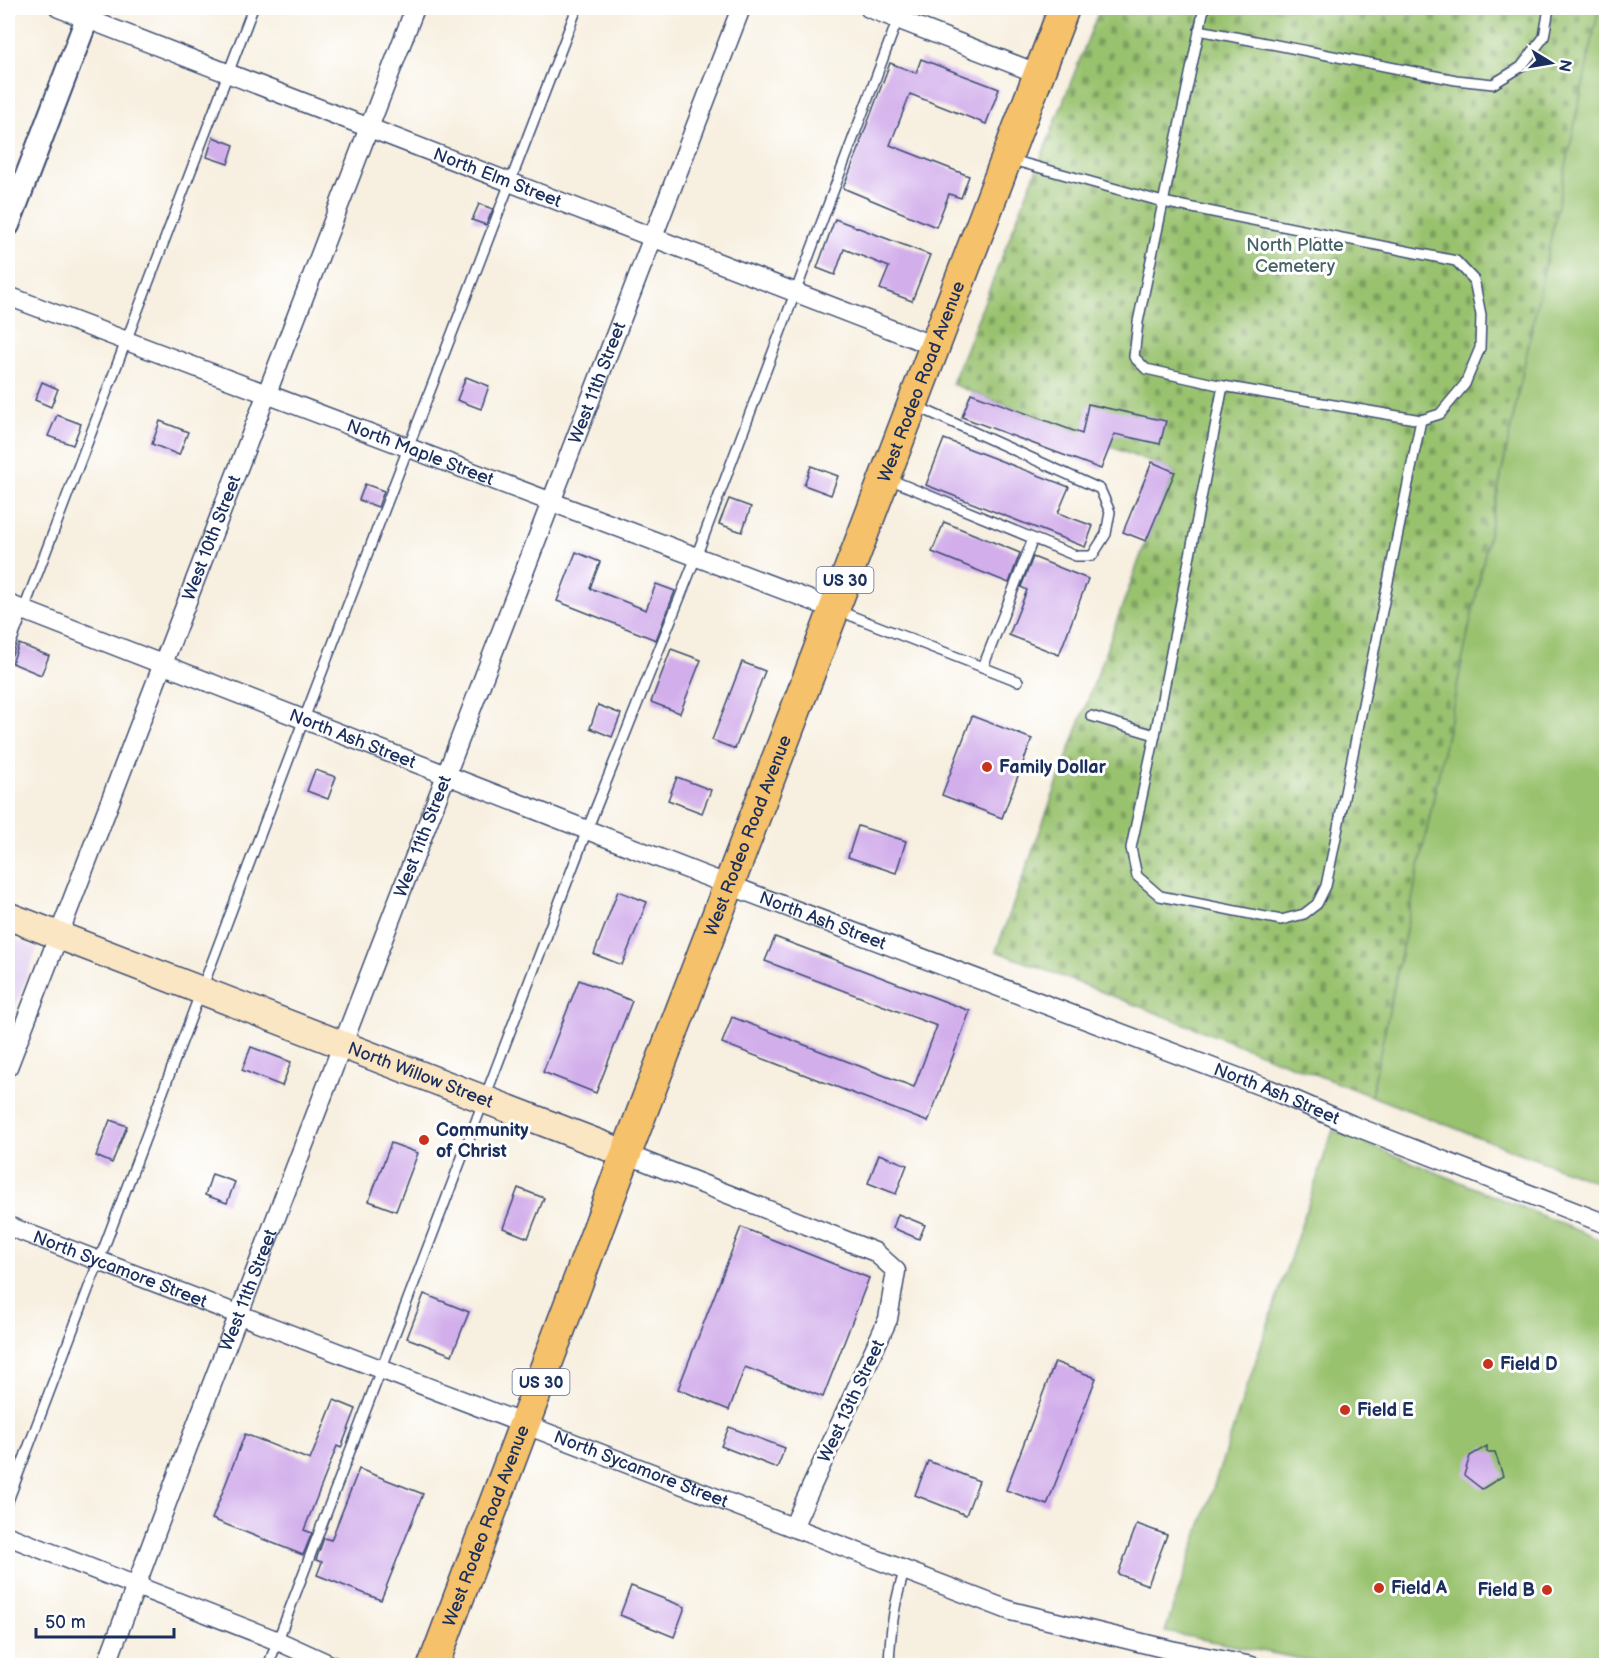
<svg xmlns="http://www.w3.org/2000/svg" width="1614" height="1673" font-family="'Balsamiq Sans',sans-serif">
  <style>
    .built { fill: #e3d3f2 }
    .green { fill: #99c26e; stroke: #5a7866; stroke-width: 1.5 }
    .cemetery { fill: url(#cemetery-stones); stroke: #5a7866; stroke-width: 1.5 }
    .building { fill: #d2aeeb }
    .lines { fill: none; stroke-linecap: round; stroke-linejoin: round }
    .service-casing { stroke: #3c4c71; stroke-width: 12 }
    .minor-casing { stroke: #3c4c71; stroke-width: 21 }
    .tertiary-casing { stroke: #3c4c71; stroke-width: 26 }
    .secondary-casing { stroke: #3c4c71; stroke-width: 30 }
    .primary-casing { stroke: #3c4c71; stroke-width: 33 }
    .service { stroke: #fff; stroke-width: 9 }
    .minor { stroke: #fff; stroke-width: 18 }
    .tertiary { stroke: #fff; stroke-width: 22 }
    .secondary { stroke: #fbe6c4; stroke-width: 27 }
    .primary { stroke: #f5c16b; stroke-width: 30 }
    .poi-dot { fill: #c8321e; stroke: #fff; stroke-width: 2 }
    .labels { text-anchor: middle; stroke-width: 6; stroke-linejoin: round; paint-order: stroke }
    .shield { fill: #fff; stroke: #5f6d8e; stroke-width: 1.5 }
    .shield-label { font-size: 16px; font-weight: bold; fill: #1b2f5e }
    .street-label { font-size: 18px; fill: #1b2f5e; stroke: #fff }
    .park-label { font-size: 18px; fill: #476264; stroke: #fff }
    .poi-label { font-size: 18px; font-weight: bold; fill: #1b2f5e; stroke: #fff; text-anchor: start }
  </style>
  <defs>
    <pattern id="cemetery-stones" width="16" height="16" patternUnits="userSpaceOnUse" patternTransform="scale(1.5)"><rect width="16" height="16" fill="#99c26e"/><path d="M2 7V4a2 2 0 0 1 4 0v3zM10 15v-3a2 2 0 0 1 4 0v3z" fill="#7c9e5e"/></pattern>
  </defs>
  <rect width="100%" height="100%" fill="#fff"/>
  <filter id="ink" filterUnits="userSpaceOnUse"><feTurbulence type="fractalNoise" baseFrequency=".0167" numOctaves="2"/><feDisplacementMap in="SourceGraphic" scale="12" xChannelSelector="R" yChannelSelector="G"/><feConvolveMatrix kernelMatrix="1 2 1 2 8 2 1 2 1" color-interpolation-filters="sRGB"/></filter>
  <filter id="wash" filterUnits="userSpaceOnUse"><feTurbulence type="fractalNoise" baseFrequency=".008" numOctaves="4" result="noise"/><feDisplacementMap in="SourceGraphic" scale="24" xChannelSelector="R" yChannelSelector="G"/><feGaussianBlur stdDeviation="1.35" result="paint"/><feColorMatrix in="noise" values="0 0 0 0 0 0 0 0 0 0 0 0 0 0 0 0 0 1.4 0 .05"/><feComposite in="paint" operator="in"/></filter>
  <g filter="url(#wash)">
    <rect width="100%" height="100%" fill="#f7efdf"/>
    <path class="built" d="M 8,937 L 37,948 L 8,1026 Z"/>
    <g class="green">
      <path d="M 1599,8 L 1606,8 L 1606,1186 L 1371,1096 Z"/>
      <path d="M 1333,1130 L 1606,1242 L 1606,1665 L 1332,1665 L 1165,1632 Z"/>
    </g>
    <path class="cemetery" d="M 1100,8 L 1599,8 L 1371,1096 L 996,951 L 1146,541 L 1175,472 L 952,384 Z"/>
    <g id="blocks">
      <g class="building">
        <path d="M 921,59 L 999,89 L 986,124 L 910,94 L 890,145 L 969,176 L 961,198 L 949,194 L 936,227 L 843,188 L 861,144 L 860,143 L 890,63 L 916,73 Z"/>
        <path d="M 213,137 L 234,145 L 228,164 L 207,157 Z"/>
        <path d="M 479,204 L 493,209 L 486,225 L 472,220 Z"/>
        <path d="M 835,219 L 930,255 L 912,301 L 880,289 L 889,267 L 844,249 L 835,275 L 817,268 Z"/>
        <path d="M 466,377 L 489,386 L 481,409 L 457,400 Z"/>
        <path d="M 42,382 L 58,389 L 51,407 L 35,400 Z"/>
        <path d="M 971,393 L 1082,434 L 1088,404 L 1166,421 L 1160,444 L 1115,434 L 1101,469 L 962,417 Z"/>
        <path d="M 57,415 L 81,424 L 73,445 L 48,436 Z"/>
        <path d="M 160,421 L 188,432 L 179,455 L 152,444 Z"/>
        <path d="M 944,439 L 1069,487 L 1058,513 L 1093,526 L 1085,547 L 926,485 Z"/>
        <path d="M 1152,462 L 1175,472 L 1146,541 L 1123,532 Z"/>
        <path d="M 811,466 L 838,476 L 831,495 L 804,485 Z"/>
        <path d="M 365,484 L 384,491 L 378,507 L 359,500 Z"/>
        <path d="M 729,499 L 751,507 L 742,532 L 719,524 Z"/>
        <path d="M 944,522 L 1020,553 L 1009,583 L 932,552 Z"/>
        <path d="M 576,552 L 600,562 L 590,588 L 646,610 L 656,584 L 675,591 L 656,640 L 557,601 Z"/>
        <path d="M 1033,557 L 1088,579 L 1059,655 L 1009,635 L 1027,590 L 1021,587 Z"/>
        <path d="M 19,644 L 49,656 L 41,675 L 12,663 Z"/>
        <path d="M 671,649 L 701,660 L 680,713 L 651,702 Z"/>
        <path d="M 742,662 L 765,671 L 735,749 L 712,740 Z"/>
        <path d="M 598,705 L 621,714 L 612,737 L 590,728 Z"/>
        <path d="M 972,716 L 1032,739 L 1002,818 L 942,795 Z"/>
        <path d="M 315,770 L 336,777 L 328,799 L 307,791 Z"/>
        <path d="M 677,777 L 711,790 L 702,813 L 668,800 Z"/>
        <path d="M 858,826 L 906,841 L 896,873 L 848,857 Z"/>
        <path d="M 618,891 L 647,902 L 622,965 L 594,954 Z"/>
        <path d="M 775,937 L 970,1011 L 928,1122 L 722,1043 L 732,1017 L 914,1087 L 937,1026 L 765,961 Z"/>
        <path d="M 579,980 L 632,1001 L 596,1093 L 543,1072 Z"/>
        <path d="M 251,1047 L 291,1062 L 282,1086 L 242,1070 Z"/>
        <path d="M 110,1120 L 127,1126 L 112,1163 L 96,1156 Z"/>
        <path d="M 391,1143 L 418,1153 L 396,1211 L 369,1201 Z"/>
        <path d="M 879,1154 L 907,1165 L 896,1194 L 868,1183 Z"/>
        <path d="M 212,1174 L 235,1182 L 227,1203 L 205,1195 Z"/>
        <path d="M 518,1188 L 544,1198 L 528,1238 L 503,1228 Z"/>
        <path d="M 898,1214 L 925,1225 L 919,1239 L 893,1228 Z"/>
        <path d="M 741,1227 L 869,1278 L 823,1397 L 745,1367 L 729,1410 L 678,1389 Z"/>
        <path d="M 424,1294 L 469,1312 L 452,1355 L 407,1338 Z"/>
        <path d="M 1055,1362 L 1096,1378 L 1047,1505 L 1006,1490 Z"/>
        <path d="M 334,1400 L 356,1409 L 341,1448 L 337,1446 L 304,1530 L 312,1533 L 303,1555 L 212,1519 L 245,1434 L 310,1460 Z"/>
        <path d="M 729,1427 L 785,1448 L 777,1468 L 721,1446 Z"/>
        <path d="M 1487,1446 L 1487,1452 L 1495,1452 L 1503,1476 L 1482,1489 L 1464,1475 L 1470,1456 Z"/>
        <path d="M 928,1461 L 979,1481 L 966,1515 L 915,1495 Z"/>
        <path d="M 359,1469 L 423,1494 L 381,1600 L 317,1575 L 322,1562 L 316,1560 L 324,1538 L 331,1540 Z"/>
        <path d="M 1137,1524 L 1167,1535 L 1148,1585 L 1118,1574 Z"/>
        <path d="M 631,1586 L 685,1607 L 674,1637 L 620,1615 Z"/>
      </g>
    </g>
  </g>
  <g filter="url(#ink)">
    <use href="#blocks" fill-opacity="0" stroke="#3c4c71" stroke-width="1.5"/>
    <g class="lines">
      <defs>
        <g id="service">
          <path d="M 1199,30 L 1456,80 L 1493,84 L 1521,67 L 1544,37 L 1549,8"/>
          <path d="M 1012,160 L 1163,202 L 1456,261 L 1474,280 L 1481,315 L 1480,348 L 1465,384 L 1440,414 L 1421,420 L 1223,386 L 1146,369 L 1134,357 L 1138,322 L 1204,8"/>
          <path d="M 1223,386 L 1155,735 L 1131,848 L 1137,876 L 1160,896 L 1281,920 L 1304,914 L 1317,904 L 1326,886 L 1421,420"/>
          <path d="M 889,479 L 1076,556 L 1092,556 L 1106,534 L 1110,512 L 1100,489 L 916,406"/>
          <path d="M 839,611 L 1018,681"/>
          <path d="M 8,651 L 253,8"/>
          <path d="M 983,667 L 1033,539"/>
          <path d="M 1091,716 L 1155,735"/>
          <path d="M 8,1501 L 304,719 L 577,8"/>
          <path d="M 268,1666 L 587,830 L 696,557 L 902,8"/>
          <path d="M 889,1666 C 890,1633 894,1601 905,1570"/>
        </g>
        <g id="minor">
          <path id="s1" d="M 59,8 L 934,346"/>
          <path d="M 869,8 L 1039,74"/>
          <path id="s2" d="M 8,296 L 834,609"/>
          <path id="s3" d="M 8,604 L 700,874 L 1269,1089 L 1352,1125 L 1606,1224"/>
          <path id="s4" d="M 8,1067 L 415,8"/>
          <path d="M 626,1154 L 875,1252 L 896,1271 L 888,1319 L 793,1527"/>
          <path id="s5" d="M 8,1226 L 1011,1611 L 1171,1650 L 1252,1666"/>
          <path d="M 8,1536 L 278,1641 L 333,1666"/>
          <path id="s6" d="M 106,1666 L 187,1449 L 741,8"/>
        </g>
        <path id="tertiary" d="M 8,225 L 91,8"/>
        <g id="secondary">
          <path id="s7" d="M 8,916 L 626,1154"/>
        </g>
        <g id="primary">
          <path id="s8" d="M 433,1666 L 626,1154 L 1064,8"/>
        </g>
      </defs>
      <use href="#service" class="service-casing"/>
      <use href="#minor" class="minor-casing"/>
      <use href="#tertiary" class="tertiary-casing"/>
      <use href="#secondary" class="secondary-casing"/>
      <use href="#primary" class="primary-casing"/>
      <use href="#service" class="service"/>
      <use href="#minor" class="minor"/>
      <use href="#tertiary" class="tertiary"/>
      <use href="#secondary" class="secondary"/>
      <use href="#primary" class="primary"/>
    </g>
  </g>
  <g class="poi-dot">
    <circle cx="987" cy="767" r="6"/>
    <circle cx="424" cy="1140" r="6"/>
    <circle cx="1488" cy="1364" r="6"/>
    <circle cx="1345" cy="1410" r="6"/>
    <circle cx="1379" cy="1588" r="6"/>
    <circle cx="1547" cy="1590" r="6"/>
  </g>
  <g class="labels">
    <g class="shield">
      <rect x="816.5" y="567" width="57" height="26" rx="4.5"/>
      <rect x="512.5" y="1369" width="57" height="26" rx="4.5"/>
    </g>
    <g class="shield-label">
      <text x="845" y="586">US 30</text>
      <text x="541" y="1388">US 30</text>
    </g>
    <g class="street-label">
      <text dy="6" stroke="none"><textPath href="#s1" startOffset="470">North Elm Street</textPath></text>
      <text dy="6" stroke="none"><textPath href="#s8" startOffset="1374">West Rodeo Road Avenue</textPath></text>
      <text dy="6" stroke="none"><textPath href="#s6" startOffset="1374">West 11th Street</textPath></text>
      <text dy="6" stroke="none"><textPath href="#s2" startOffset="441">North Maple Street</textPath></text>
      <text dy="6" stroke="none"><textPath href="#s4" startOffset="567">West 10th Street</textPath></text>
      <text dy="6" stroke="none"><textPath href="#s3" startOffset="370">North Ash Street</textPath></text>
      <text dy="6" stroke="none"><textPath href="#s6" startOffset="888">West 11th Street</textPath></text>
      <text dy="6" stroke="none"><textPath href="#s8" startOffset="888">West Rodeo Road Avenue</textPath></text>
      <text dy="6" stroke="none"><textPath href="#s3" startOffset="874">North Ash Street</textPath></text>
      <text dy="6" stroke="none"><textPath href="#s7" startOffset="442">North Willow Street</textPath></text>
      <text dy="6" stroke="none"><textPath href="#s3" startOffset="1360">North Ash Street</textPath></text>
      <text dy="6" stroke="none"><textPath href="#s5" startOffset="120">North Sycamore Street</textPath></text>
      <text dy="6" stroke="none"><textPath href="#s6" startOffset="402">West 11th Street</textPath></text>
      <text transform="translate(851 1401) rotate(-65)" y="6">West 13th Street</text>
      <text dy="6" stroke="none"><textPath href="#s5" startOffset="678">North Sycamore Street</textPath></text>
      <text dy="6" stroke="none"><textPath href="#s8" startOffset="150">West Rodeo Road Avenue</textPath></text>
    </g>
    <g class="park-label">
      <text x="1295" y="251">North Platte<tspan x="1295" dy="21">Cemetery</tspan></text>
    </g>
    <g class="poi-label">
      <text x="999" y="773">Family Dollar</text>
      <text x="436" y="1136">Community<tspan x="436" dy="21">of Christ</tspan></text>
      <text x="1500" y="1370">Field D</text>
      <text x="1357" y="1416">Field E</text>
      <text x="1391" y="1594">Field A</text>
      <text x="1535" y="1596" text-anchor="end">Field B</text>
    </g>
  </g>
  <rect width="1614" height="1673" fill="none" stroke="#fff" stroke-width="30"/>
  <g transform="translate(1551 63) rotate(101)" stroke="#ffffff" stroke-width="4.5" paint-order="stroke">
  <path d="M0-4.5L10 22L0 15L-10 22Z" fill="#1b2f5e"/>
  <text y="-9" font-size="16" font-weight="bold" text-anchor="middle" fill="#1b2f5e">N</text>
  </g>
  <path d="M36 1628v9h138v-9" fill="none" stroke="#1b2f5e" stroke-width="3"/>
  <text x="45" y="1628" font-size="18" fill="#1b2f5e" stroke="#ffffff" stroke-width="4.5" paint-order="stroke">50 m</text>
</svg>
